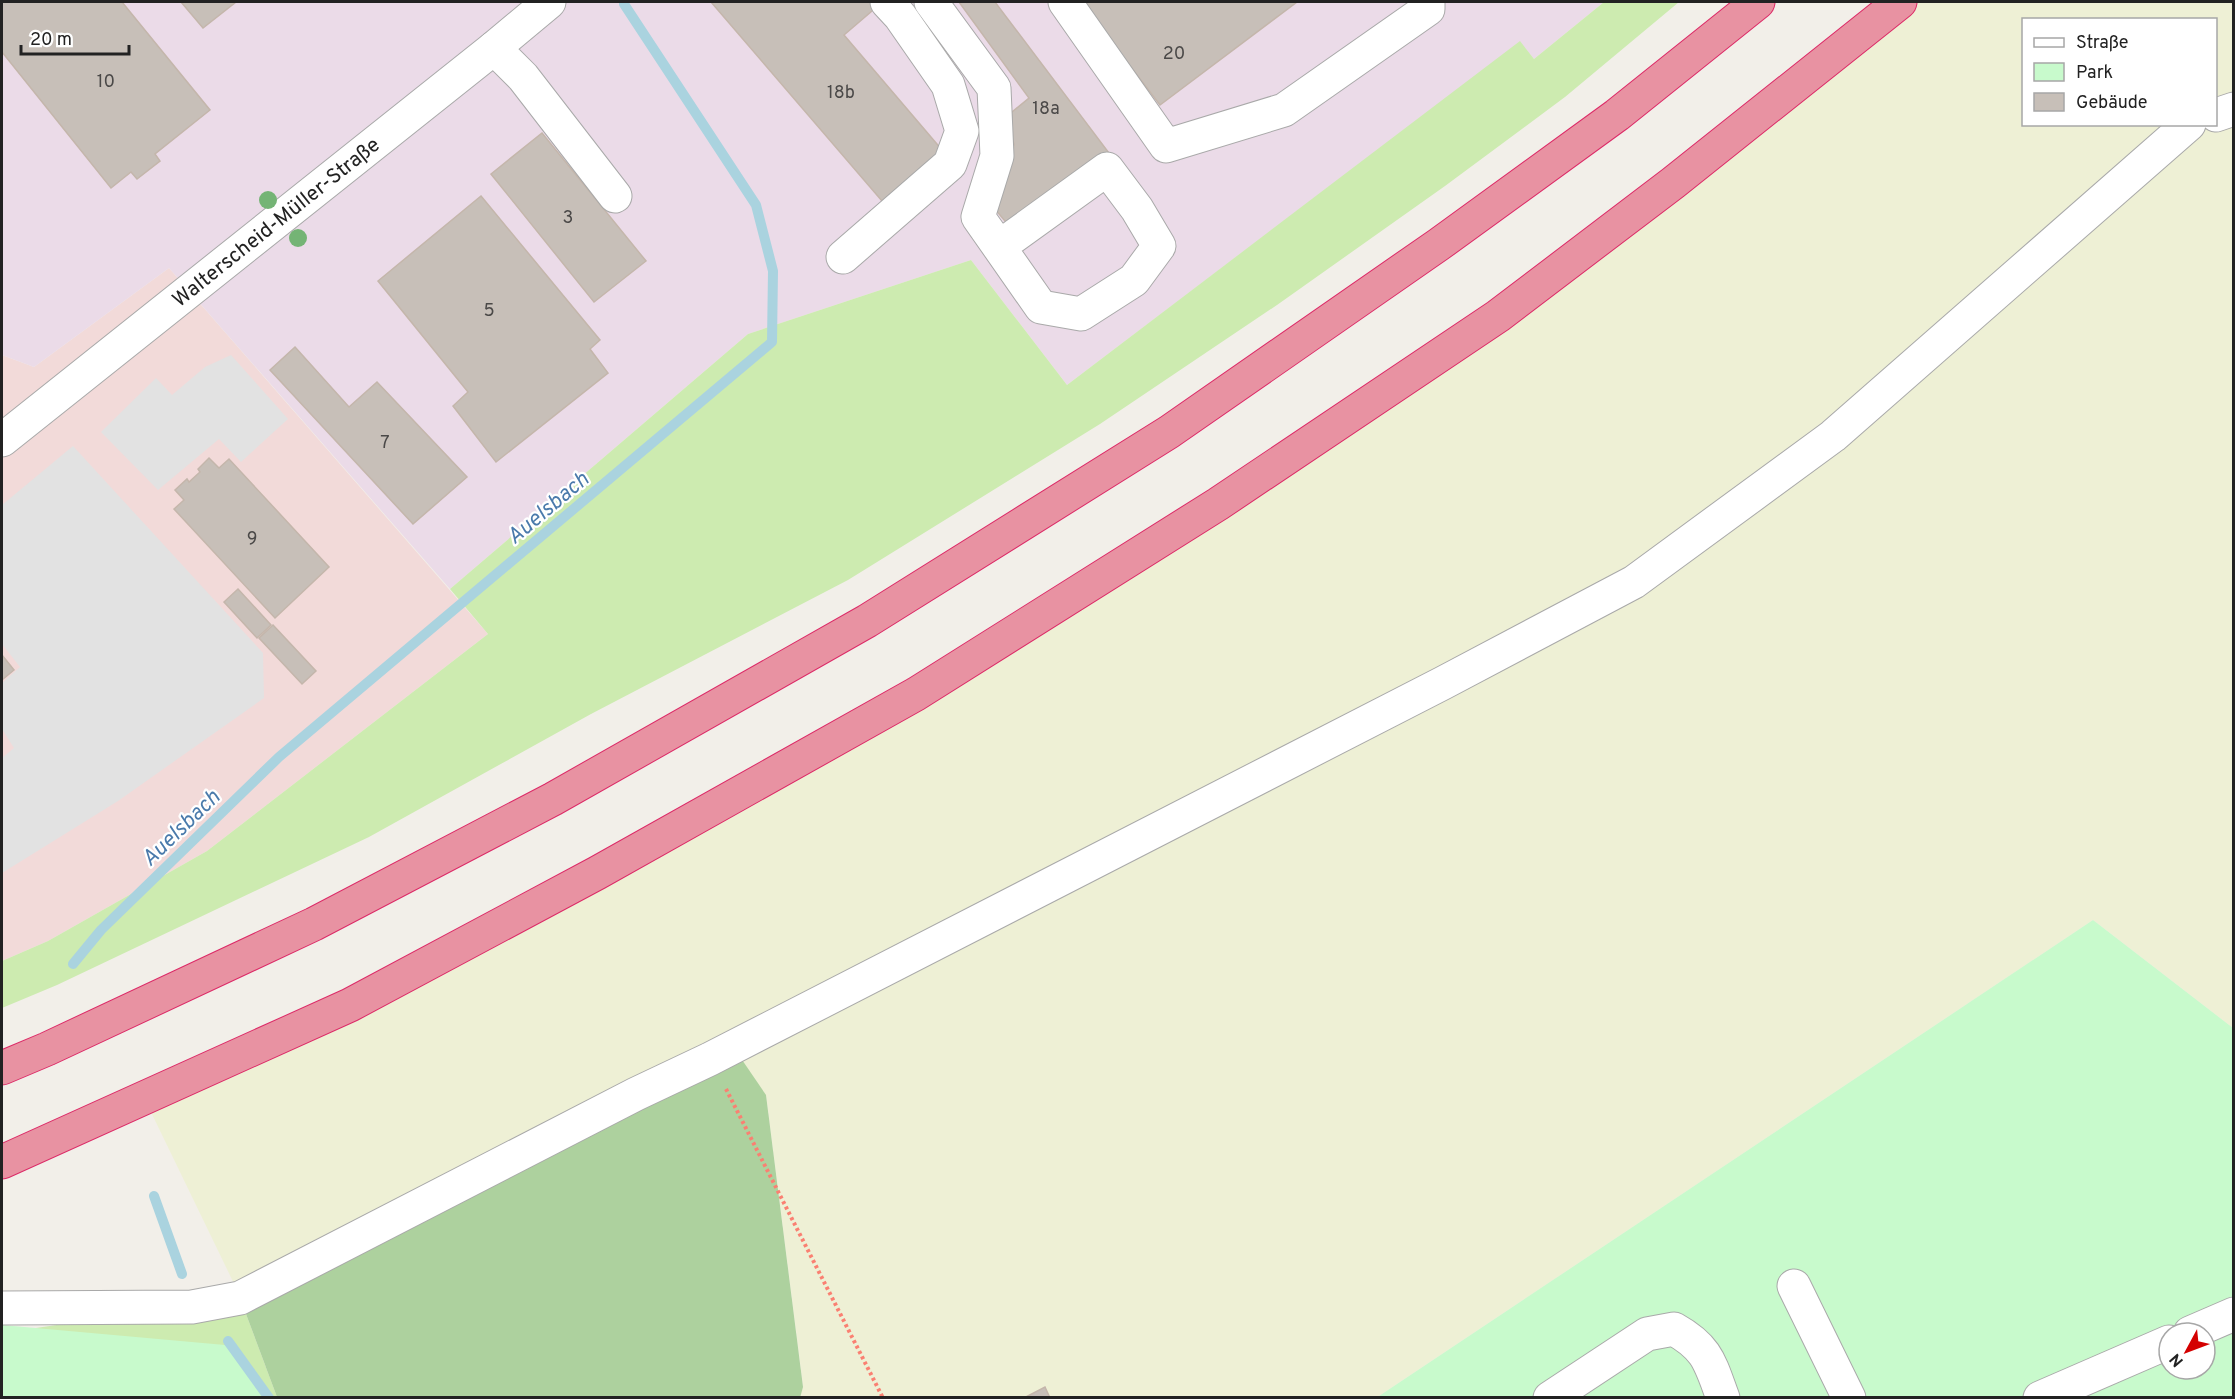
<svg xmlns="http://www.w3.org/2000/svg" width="2235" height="1399" font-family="Overpass,sans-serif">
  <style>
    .commercial { fill: #f2dad9 }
    .industrial { fill: #ebdbe8 }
    .farmland { fill: #eef0d5; fill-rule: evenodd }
    .grass { fill: #cdebb0 }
    .forest { fill: #add19e }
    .park { fill: #c8facc; fill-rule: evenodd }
    .parking { fill: #e2e2e2 }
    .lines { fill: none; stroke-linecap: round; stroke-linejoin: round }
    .stream { stroke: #aad3df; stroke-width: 10 }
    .building { fill: #c7bfb8; stroke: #c4b6ab; stroke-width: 1.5 }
    .minor-casing { stroke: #a9a9a9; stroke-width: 35 }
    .highway-casing { stroke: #dc2a67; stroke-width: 35 }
    .path { stroke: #fa8072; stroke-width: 4; stroke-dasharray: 3 3; stroke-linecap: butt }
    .minor { stroke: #fff; stroke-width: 33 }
    .highway { stroke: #e892a2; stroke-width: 33 }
    .tree { fill: #74b475 }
    .labels { text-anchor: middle; stroke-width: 4.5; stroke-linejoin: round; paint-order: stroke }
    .number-label { font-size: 18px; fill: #4b4948 }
    .street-label { font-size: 21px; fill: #222; stroke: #fff }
    .water-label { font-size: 22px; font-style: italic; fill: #4a7aab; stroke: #fff }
  </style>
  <rect width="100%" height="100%" fill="#f2efe9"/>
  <path class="commercial" d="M 169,268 L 488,634 L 207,851 L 48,941 L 2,961 L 2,355 L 34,367 Z"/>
  <path class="industrial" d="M 2,2 L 1604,2 L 1534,59 L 1520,42 L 1067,385 L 971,260 L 748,334 L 450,589 L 169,268 L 34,367 L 2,355 Z"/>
  <path class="farmland" d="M 1903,2 L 2233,2 L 2233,1028 L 2093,920 L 1376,1398 L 800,1397 L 803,1386 L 766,1095 L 240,1296 L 149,1108 L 351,1015 L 1218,504 ZM 2024,20 L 2216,20 L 2216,124 L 2024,124 Z"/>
  <g class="grass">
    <path d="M 1604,2 L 1679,2 L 1565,97 L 1445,186 L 1277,305 L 1100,424 L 848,580 L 591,714 L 369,837 L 57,985 L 2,1008 L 2,961 L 48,941 L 207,851 L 488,634 L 450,589 L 748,334 L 971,260 L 1067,385 L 1520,41 L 1534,59 Z"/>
    <path d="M 240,1298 L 277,1397 L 2,1397 L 2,1333 Z"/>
  </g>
  <path class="forest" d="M 736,1051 L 766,1095 L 803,1387 L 800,1398 L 277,1397 L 240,1298 Z"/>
  <g class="park">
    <path d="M 2093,920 L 2233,1028 L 2233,1397 L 1376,1398 ZM 2169,1333 L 2205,1333 L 2205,1369 L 2169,1369 Z"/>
    <path d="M 2,1325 L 225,1345 L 269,1397 L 2,1397 Z"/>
  </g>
  <g class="parking">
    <path d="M 231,355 L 288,419 L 241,462 L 219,439 L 158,490 L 101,432 L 156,378 L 172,395 L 205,367 Z"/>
    <path d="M 73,446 L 263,653 L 264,698 L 118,801 L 2,873 L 2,758 L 14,748 L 2,729 L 2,683 L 20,667 L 2,644 L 2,505 Z"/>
  </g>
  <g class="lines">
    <g class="stream">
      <path d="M 73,964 L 101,930 L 279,757 L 772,342 L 773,271 L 756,205 L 624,4"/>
      <path d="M 154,1196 L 182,1274"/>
      <path d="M 228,1341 L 269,1398"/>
    </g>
  </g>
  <g class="building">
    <path d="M 2,2 L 122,2 L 210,110 L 155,154 L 160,161 L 137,179 L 131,172 L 111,188 L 2,52 Z"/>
    <path d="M 181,2 L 236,2 L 203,28 Z"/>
    <path d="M 711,2 L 876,2 L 879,5 L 844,35 L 942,150 L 882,201 Z"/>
    <path d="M 959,2 L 995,2 L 1109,153 L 1010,227 L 989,202 L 1008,173 L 1014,144 L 1006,117 L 1029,98 Z"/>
    <path d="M 1081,2 L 1297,2 L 1160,105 Z"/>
    <path d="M 542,133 L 646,261 L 594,302 L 491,174 Z"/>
    <path d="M 481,196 L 600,340 L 590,349 L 608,373 L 496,462 L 453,406 L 468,392 L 378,281 Z"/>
    <path d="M 295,347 L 349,407 L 377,382 L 467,477 L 413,524 L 270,370 Z"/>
    <path d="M 209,458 L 219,468 L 229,459 L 329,567 L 275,618 L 174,509 L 184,500 L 175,490 L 187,479 L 189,482 L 200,472 L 198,469 Z"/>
    <path d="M 238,589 L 271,625 L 257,638 L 224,602 Z"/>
    <path d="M 273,625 L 316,671 L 302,684 L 259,638 Z"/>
    <path d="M 2,655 L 14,670 L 2,680 Z"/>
    <path d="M 1045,1387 L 1050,1398 L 1024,1398 Z"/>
  </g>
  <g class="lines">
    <defs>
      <g id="minor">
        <path d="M 931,2 L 994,88 L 997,156 L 978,217 L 1041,307 L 1081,314 L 1134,280 L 1159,246 L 1137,209 L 1107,169 L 999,247"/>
        <path d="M 1065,2 L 1166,146 L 1284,110 L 1428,9 L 1428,2"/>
        <path d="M 494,48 L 523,77 L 615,196"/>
        <path d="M 2216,115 L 2234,109"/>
        <path d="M 843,257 L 950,164 L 962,131 L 948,85 L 900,16 L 887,2"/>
        <path id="s1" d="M 2,440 L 494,48 L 549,2"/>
        <path d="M 1794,1286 L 1849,1398"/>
        <path d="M 2,1308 L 192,1307 L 240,1298 L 636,1094 L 710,1059 L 1443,683 L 1634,582 L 1833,436 L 2189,124"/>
        <path d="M 2190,1333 L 2234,1314"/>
        <path d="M 1550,1398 L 1647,1334 L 1674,1329 C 1708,1348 1710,1363 1723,1398"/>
        <path d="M 2040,1398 L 2169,1342"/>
      </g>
      <g id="highway">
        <path d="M 2,1068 L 47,1049 L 314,924 L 553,799 L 867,621 L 1169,432 L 1438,245 L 1617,115 L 1758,2"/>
        <path d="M 2,1162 L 350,1005 L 597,873 L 916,694 L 1218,504 L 1498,316 L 1673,183 L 1900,2"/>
      </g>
    </defs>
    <use href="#minor" class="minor-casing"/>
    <use href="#highway" class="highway-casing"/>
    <path class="path" d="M 726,1089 L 883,1398"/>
    <use href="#minor" class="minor"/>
    <use href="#highway" class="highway"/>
  </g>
  <g class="tree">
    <circle cx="268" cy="200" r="9"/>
    <circle cx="298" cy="238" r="9"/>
  </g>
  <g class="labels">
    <g class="number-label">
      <text x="1174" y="59">20</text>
      <text x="106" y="87">10</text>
      <text x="841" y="98">18b</text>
      <text x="1046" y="114">18a</text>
      <text x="568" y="223">3</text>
      <text x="489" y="316">5</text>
      <text x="385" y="448">7</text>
      <text x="252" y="544">9</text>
    </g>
    <g class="street-label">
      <text dy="7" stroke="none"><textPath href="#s1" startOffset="350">Walterscheid-Müller-Straße</textPath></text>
    </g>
    <g class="water-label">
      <text transform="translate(547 507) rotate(-40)" y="8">Auelsbach</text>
      <text transform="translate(180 827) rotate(-44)" y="8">Auelsbach</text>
    </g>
  </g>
  <rect width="2235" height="1399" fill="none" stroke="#222222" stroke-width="6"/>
  <rect x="2022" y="18" width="195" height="108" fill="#ffffff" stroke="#a7a7a7" stroke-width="1.5"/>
  <rect x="2034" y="38" width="30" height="9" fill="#ffffff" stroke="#a7a7a7" stroke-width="1.5"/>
  <text x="2076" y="48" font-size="18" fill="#222222">Straße</text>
  <rect x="2034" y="63" width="30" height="18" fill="#c8facc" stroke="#a7a7a7" stroke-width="1.5"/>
  <text x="2076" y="78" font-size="18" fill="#222222">Park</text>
  <rect x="2034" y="93" width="30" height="18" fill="#c7bfb8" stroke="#a7a7a7" stroke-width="1.5"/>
  <text x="2076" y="108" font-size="18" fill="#222222">Gebäude</text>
  <g transform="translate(2187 1351) rotate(229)"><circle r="28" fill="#ffffff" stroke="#a7a7a7" stroke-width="1.5"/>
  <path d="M0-4.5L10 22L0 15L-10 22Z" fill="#d40000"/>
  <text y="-9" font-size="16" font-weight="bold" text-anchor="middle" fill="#222222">N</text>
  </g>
  <path d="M21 45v9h108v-9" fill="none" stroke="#222222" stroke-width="3"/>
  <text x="30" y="45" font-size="18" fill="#222222" stroke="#ffffff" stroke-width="4.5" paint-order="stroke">20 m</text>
</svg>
